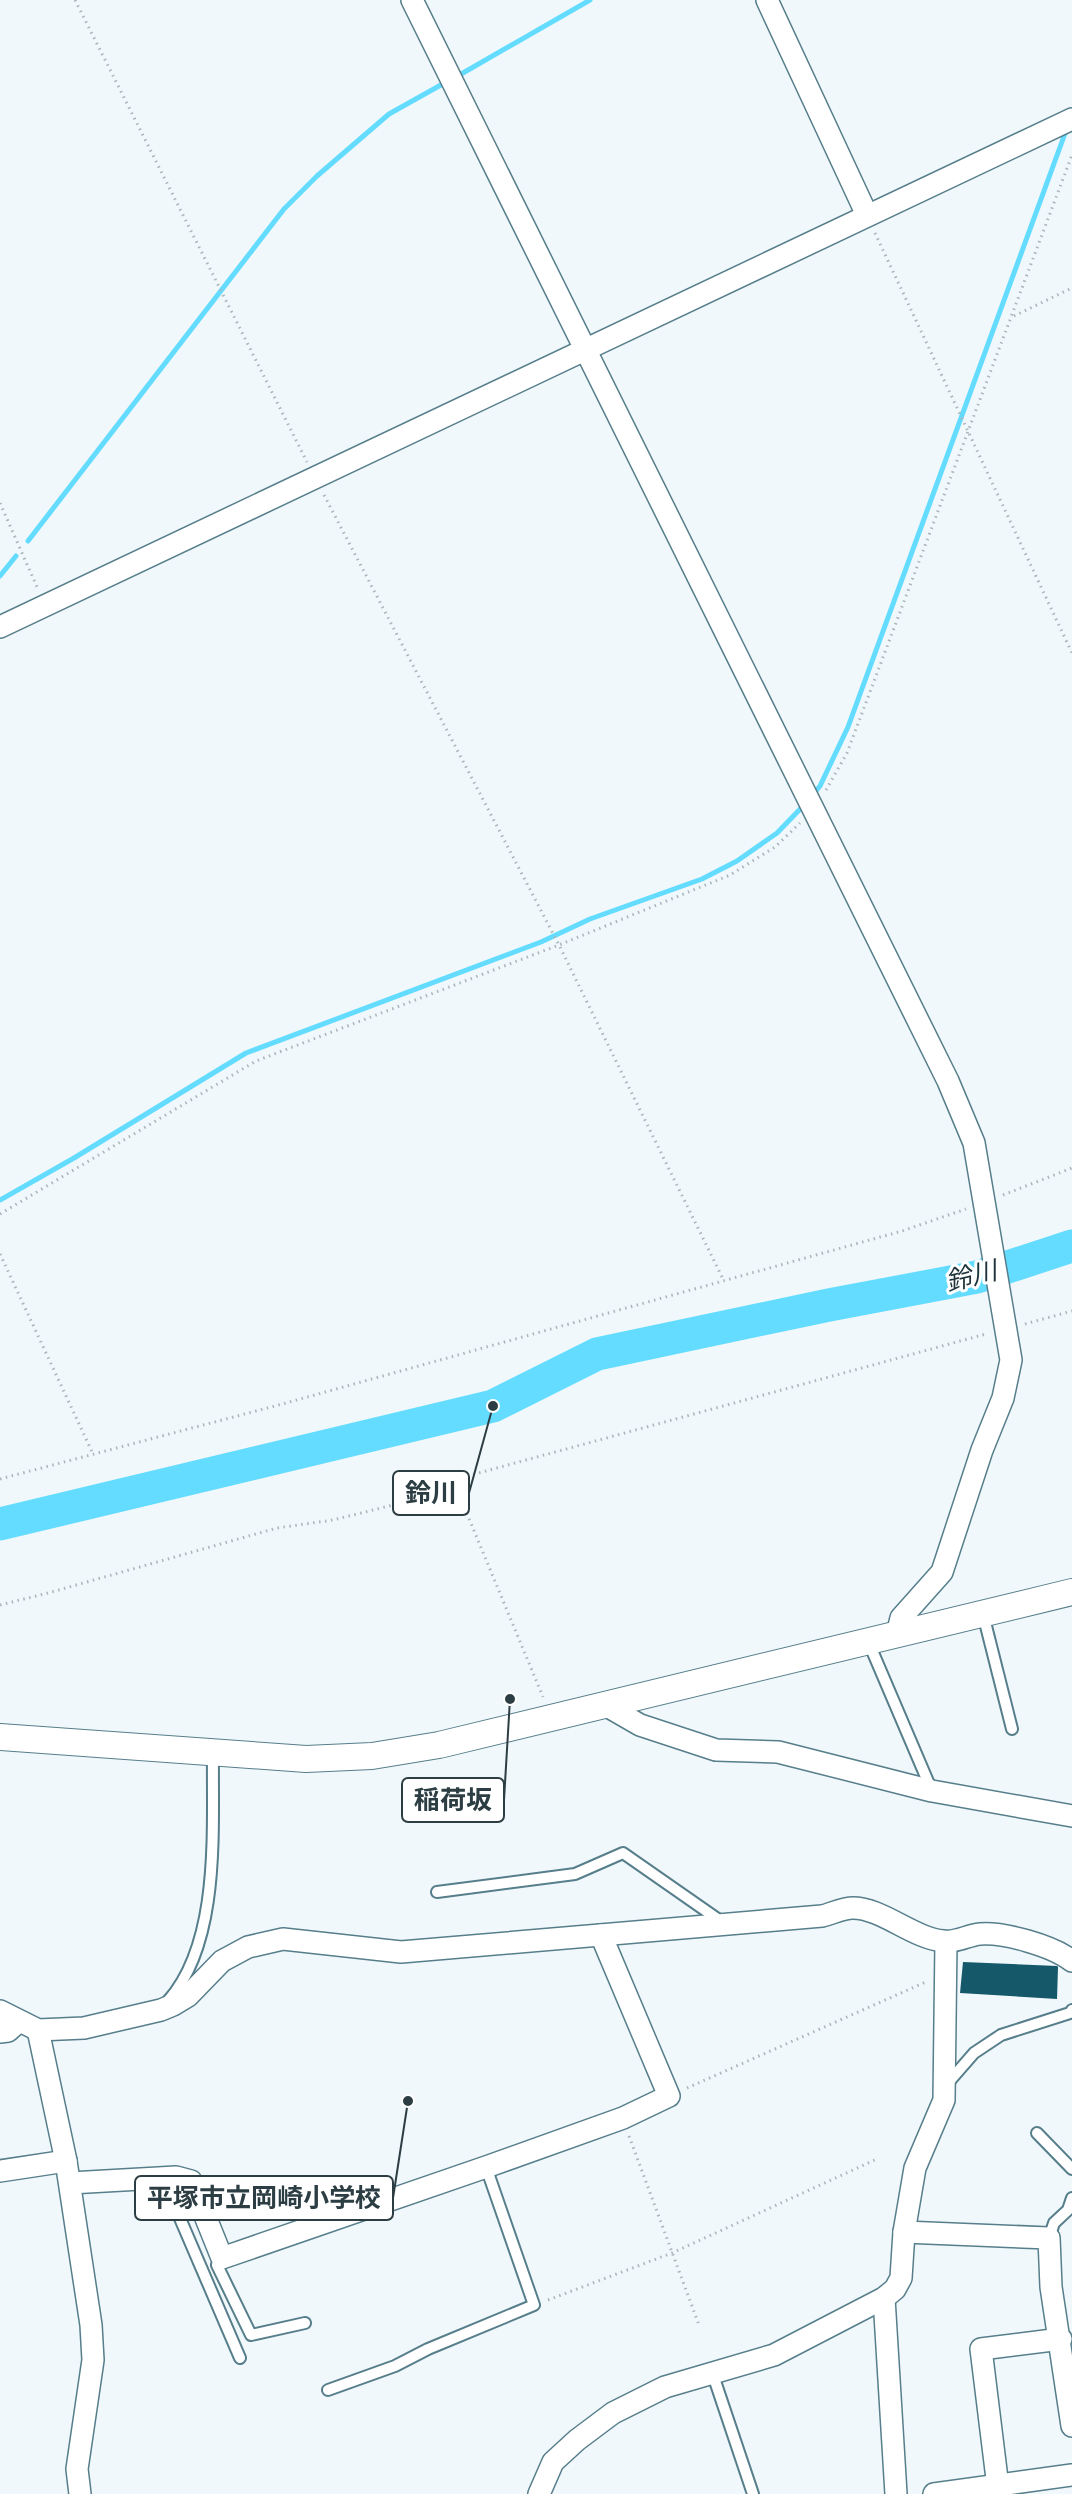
<svg xmlns="http://www.w3.org/2000/svg" width="1072" height="2494" font-family="'Alegreya Sans','Noto Sans JP',sans-serif">
  <style>
    .lines { fill: none; stroke-linecap: round; stroke-linejoin: round }
    .stream { stroke: #64dcff; stroke-width: 5 }
    .river { stroke: #64dcff; stroke-width: 33 }
    .building { fill: #15586a }
    .service-casing { stroke: #567e8b; stroke-width: 14 }
    .minor-casing { stroke: #567e8b; stroke-width: 24 }
    .tertiary-casing { stroke: #567e8b; stroke-width: 28 }
    .path { stroke: #aab6ba; stroke-width: 3; stroke-dasharray: 1.5 4.5; stroke-linecap: butt }
    .service { stroke: #fff; stroke-width: 10 }
    .minor { stroke: #fff; stroke-width: 21 }
    .tertiary { stroke: #fff; stroke-width: 26 }
    .labels { text-anchor: middle; stroke-width: 6; stroke-linejoin: round; paint-order: stroke }
    .water-label { font-size: 26px; font-style: italic; fill: #1e333a; stroke: #fff }
    .leader { fill: none; stroke: #2c3e43; stroke-width: 2 }
    .callout-dot { fill: #2c3e43; stroke: #fff; stroke-width: 2 }
    .callout { fill: #fff; stroke: #2c3e43; stroke-width: 2 }
    .callout-label { font-size: 26px; text-anchor: middle; font-weight: bold; fill: #2c3e43 }
  </style>
  <rect width="100%" height="100%" fill="#f0f8fb"/>
  <g class="lines">
    <g class="stream">
      <path d="M 456,77 L 590,0"/>
      <path d="M 28,541 L 284,209 L 317,176 L 389,114 L 448,81"/>
      <path d="M 0,576 L 16,556"/>
      <path d="M 811,797 L 820,786 L 848,727 L 1067,128"/>
      <path d="M 0,1200 L 74,1158 L 246,1053 L 541,942 L 590,919 L 702,879 L 737,861 L 777,833 L 805,804"/>
    </g>
    <path class="river" d="M 0,1524 L 493,1406 L 597,1354 L 829,1305 L 977,1277 L 1072,1246"/>
  </g>
  <path class="building" d="M 963,1962 L 1057,1966 L 1058,1967 L 1057,1999 L 960,1993 Z"/>
  <g class="lines">
    <defs>
      <g id="service">
        <path d="M 983,1614 L 1012,1729"/>
        <path d="M 868,1641 L 932,1791"/>
        <path d="M 437,1892 L 575,1874 L 623,1853 L 722,1922"/>
        <path d="M 168,2001 C 221,1941 212,1829 213,1753"/>
        <path d="M 947,2084 L 974,2053 L 1001,2035 L 1070,2013 L 1072,2010"/>
        <path d="M 1037,2133 L 1072,2169"/>
        <path d="M 151,2181 L 162,2188 L 176,2209 L 240,2358"/>
        <path d="M 1049,2238 L 1054,2223 L 1068,2210 L 1072,2198"/>
        <path d="M 222,2258 L 217,2265 L 251,2335 L 305,2323"/>
        <path d="M 712,2372 L 753,2494"/>
        <path d="M 328,2390 L 395,2366 L 428,2349 L 534,2305 L 486,2167"/>
      </g>
      <g id="minor">
        <path d="M 412,0 L 948,1081 L 974,1143 L 1011,1360 L 1003,1398 L 982,1450 L 942,1572 L 901,1618 L 897,1635"/>
        <path d="M 767,0 L 867,215"/>
        <path d="M 0,627 L 1072,119"/>
        <path d="M 607,1706 L 640,1725 L 716,1750 L 778,1752 L 932,1791 L 1072,1816"/>
        <path d="M 0,2011 L 38,2030 L 84,2028 L 161,2010 L 173,2005 L 188,1996 L 222,1961 L 248,1947 L 283,1939 L 401,1952 L 822,1916 C 831,1914 843,1908 853,1908 C 882,1908 914,1939 944,1941 C 956,1943 968,1935 980,1934 C 1004,1932 1053,1946 1072,1961"/>
        <path d="M 38,2030 L 66,2161 L 91,2325 L 93,2360 L 77,2469 L 80,2494"/>
        <path d="M 0,2032 L 8,2031 L 18,2022"/>
        <path d="M 0,2171 L 66,2161"/>
        <path d="M 70,2183 L 176,2177 L 191,2181 L 222,2258 L 486,2167 L 623,2118 L 669,2096 L 601,1935"/>
        <path d="M 904,2232 L 1049,2238 L 1051,2287 L 1072,2426"/>
        <path d="M 884,2298 L 896,2494"/>
        <path d="M 998,2487 L 981,2349 L 1061,2339"/>
        <path d="M 539,2494 L 553,2462 L 577,2440 L 613,2413 L 665,2387 L 774,2355 L 884,2298 L 895,2289 L 901,2278 L 904,2232 L 915,2168 L 944,2100 L 946,1942"/>
        <path d="M 934,2494 L 1072,2475"/>
      </g>
      <path id="tertiary" d="M 0,1737 L 306,1759 L 372,1756 L 439,1745 L 1072,1592"/>
    </defs>
    <use href="#service" class="service-casing"/>
    <use href="#minor" class="minor-casing"/>
    <use href="#tertiary" class="tertiary-casing"/>
    <g class="path">
      <path d="M 75,0 L 307,462"/>
      <path d="M 875,233 L 1072,653"/>
      <path d="M 1014,316 L 1072,288"/>
      <path d="M 324,495 L 559,945 L 724,1281"/>
      <path d="M 0,503 L 37,587"/>
      <path d="M 826,790 L 847,753 L 1072,155"/>
      <path d="M 1003,1195 L 1072,1168"/>
      <path d="M 0,1214 L 256,1061 L 559,945 L 730,875 L 775,847 L 800,823"/>
      <path d="M 0,1254 L 93,1454"/>
      <path d="M 1025,1324 L 1072,1311"/>
      <path d="M 0,1479 L 286,1403 L 902,1231 L 966,1209"/>
      <path d="M 453,1480 L 543,1697"/>
      <path d="M 0,1605 L 48,1593 L 277,1528 L 333,1520 L 397,1504 L 453,1480 L 986,1334"/>
      <path d="M 687,2088 L 928,1981"/>
      <path d="M 629,2136 L 699,2325"/>
      <path d="M 548,2300 L 672,2253 L 877,2159"/>
    </g>
    <use href="#service" class="service"/>
    <use href="#minor" class="minor"/>
    <use href="#tertiary" class="tertiary"/>
  </g>
  <g class="labels">
    <g class="water-label">
      <text transform="translate(971 1276) rotate(-14)" y="9">鈴川</text>
    </g>
  </g>
  <path class="leader" d="M493 1406L469 1493M510 1699L504 1800M408 2101L393 2198"/>
  <g class="callout-dot">
    <circle cx="493" cy="1406" r="6"/>
    <circle cx="510" cy="1699" r="6"/>
    <circle cx="408" cy="2101" r="6"/>
  </g>
  <g class="callout">
    <rect x="393" y="1471" width="76" height="44" rx="6"/>
    <rect x="402" y="1778" width="102" height="44" rx="6"/>
    <rect x="135" y="2176" width="258" height="44" rx="6"/>
  </g>
  <g class="callout-label">
    <text x="431" y="1502">鈴川</text>
    <text x="453" y="1809">稲荷坂</text>
    <text x="264" y="2207">平塚市立岡崎小学校</text>
  </g>
</svg>
